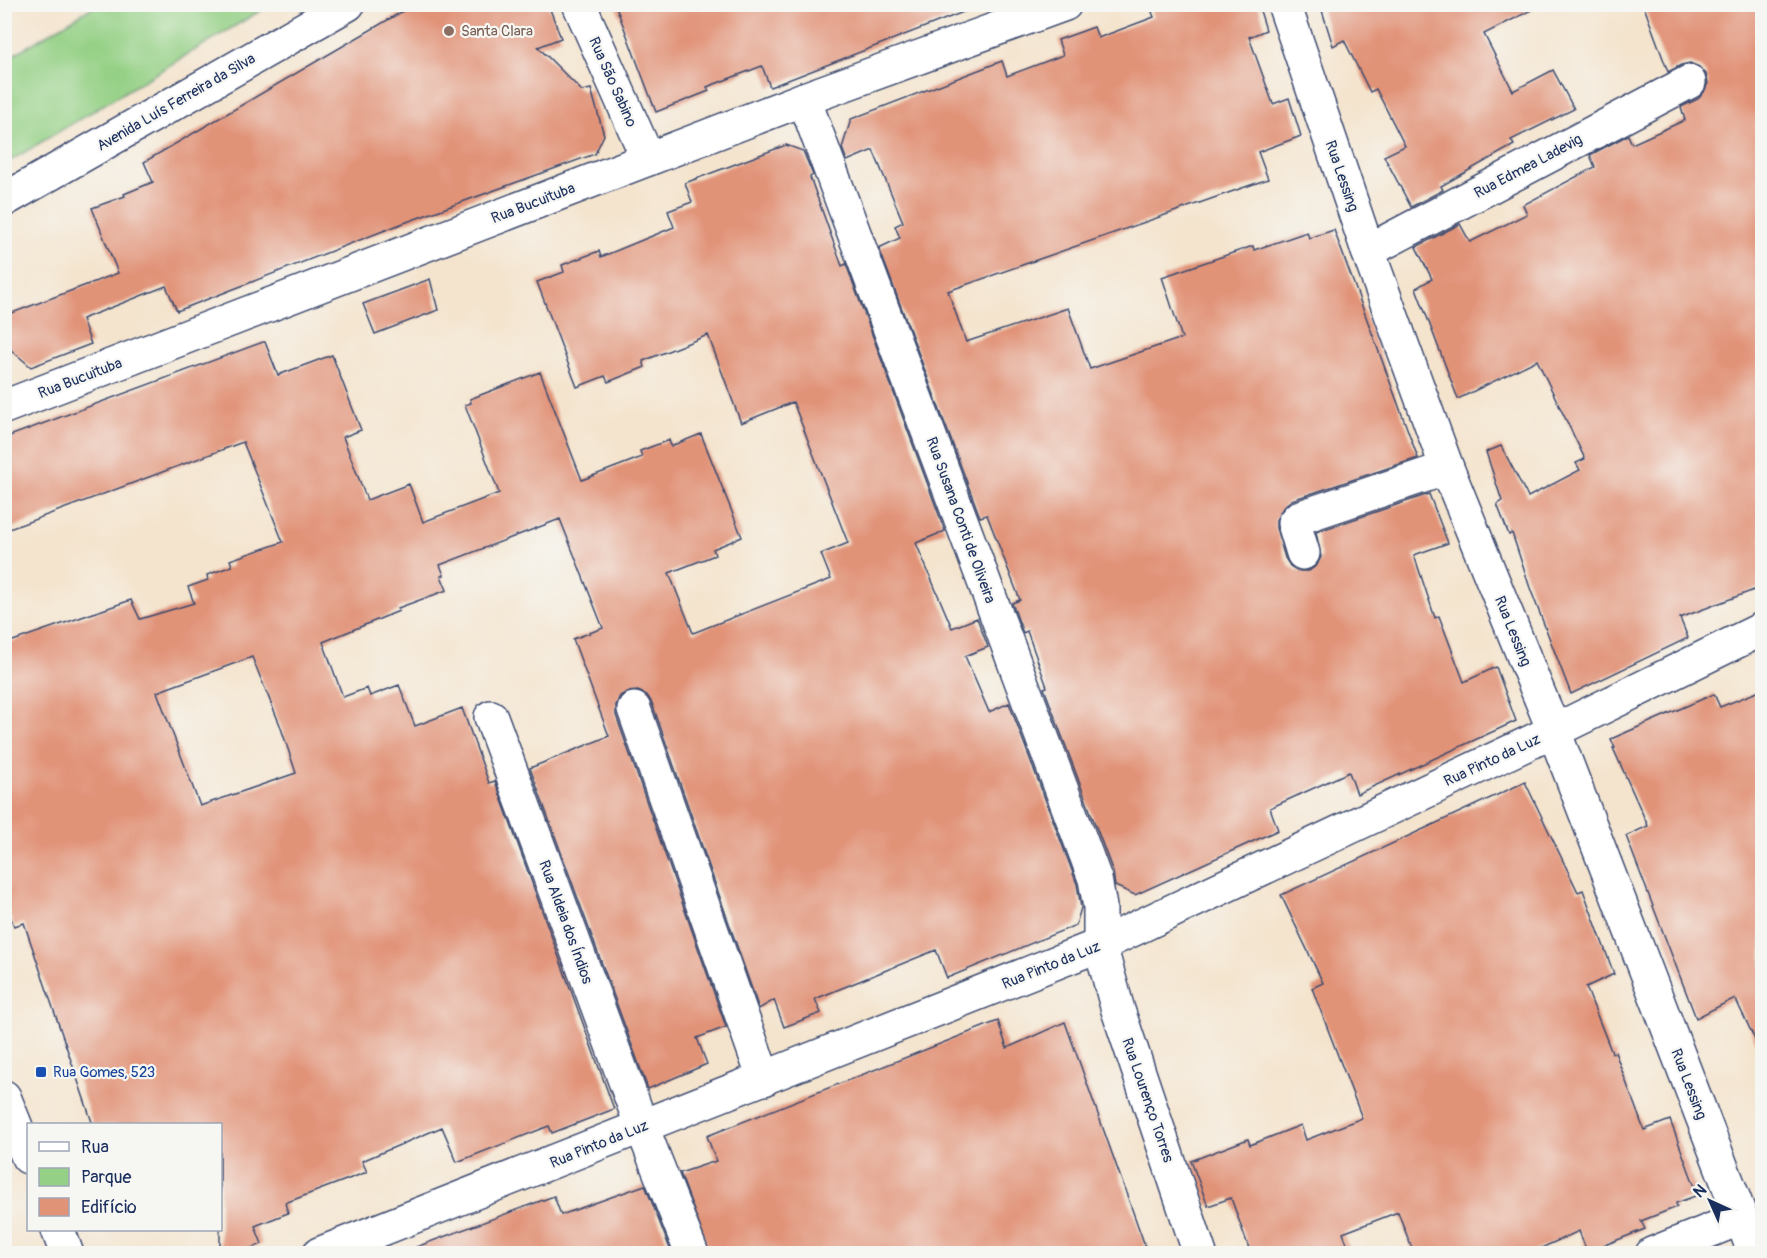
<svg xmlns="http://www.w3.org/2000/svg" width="1767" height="1258" font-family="Pangolin,sans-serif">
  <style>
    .green { fill: #94d085; stroke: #588072; stroke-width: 1.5 }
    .building { fill: #e19378; fill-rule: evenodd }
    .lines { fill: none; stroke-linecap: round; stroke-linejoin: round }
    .pedestrian-casing { stroke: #3c4a6f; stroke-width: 36 }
    .minor-casing { stroke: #3c4a6f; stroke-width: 36 }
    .tertiary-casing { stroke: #3c4a6f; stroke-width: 36 }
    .pedestrian { stroke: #fff; stroke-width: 33 }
    .minor { stroke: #fff; stroke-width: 33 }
    .tertiary { stroke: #fff; stroke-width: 33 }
    .education-dot { fill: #8d6e63; stroke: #f6f6f2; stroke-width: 2 }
    .transit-dot { fill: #1a4fb4; stroke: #f6f6f2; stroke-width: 2 }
    .labels { text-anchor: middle; stroke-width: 4.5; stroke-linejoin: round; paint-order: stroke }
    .education-label { font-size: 15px; fill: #785e54; stroke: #f6f6f2; text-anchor: start }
    .street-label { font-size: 15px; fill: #1b2f5e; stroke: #f6f6f2 }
    .transit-label { font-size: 15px; fill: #164399; stroke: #f6f6f2; text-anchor: start }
  </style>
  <rect width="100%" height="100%" fill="#f6f6f2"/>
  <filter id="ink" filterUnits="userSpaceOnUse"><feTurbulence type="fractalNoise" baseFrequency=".0167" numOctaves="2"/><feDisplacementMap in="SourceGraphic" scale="12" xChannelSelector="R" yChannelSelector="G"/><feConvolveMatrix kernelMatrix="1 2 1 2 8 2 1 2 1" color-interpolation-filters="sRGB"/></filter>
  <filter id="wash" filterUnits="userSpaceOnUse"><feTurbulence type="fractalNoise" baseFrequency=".008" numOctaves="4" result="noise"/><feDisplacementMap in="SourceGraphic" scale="24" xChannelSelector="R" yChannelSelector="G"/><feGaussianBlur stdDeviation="1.35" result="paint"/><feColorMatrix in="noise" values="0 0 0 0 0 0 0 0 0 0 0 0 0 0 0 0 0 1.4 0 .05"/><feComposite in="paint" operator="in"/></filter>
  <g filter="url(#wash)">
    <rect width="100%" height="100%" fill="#f4e4ce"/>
    <path class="green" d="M 96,5 L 270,5 L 5,164 L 5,60 Z"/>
    <g id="blocks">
      <g class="building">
        <path d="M 415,4 L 548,4 L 561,38 L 538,47 L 582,91 L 591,89 L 604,135 L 595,154 L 401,224 L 177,311 L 166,286 L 82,319 L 91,344 L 31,367 L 4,344 L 4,316 L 118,273 L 92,208 L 125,196 L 124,194 L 153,182 L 144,162 Z"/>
        <path d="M 615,4 L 979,4 L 979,6 L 770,87 L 762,66 L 707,87 L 709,91 L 656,112 Z"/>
        <path d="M 1149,4 L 1258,4 L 1266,30 L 1249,37 L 1273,104 L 1289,98 L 1301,136 L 1258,152 L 1268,179 L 948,291 L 966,342 L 1068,308 L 1090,369 L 1182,338 L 1162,277 L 1253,246 L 1254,250 L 1307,232 L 1309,238 L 1334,230 L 1418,458 L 1292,500 L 1284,506 L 1276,520 L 1276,528 L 1285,558 L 1290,566 L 1298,571 L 1309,571 L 1317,565 L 1321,557 L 1316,532 L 1429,494 L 1448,543 L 1414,555 L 1435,618 L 1439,616 L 1464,682 L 1496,667 L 1516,721 L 1357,794 L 1349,772 L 1270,808 L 1278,830 L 1135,895 L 1115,886 L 1113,872 L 1044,688 L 1047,687 L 1027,631 L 1023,633 L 1012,603 L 1020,600 L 987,515 L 980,517 L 879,248 L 900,238 L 895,226 L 903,222 L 873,150 L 847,161 L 842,148 L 851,119 L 1002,61 L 1007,76 L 1063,55 L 1058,40 L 1094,27 L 1098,38 L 1154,17 Z"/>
        <path d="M 1320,4 L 1543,4 L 1484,34 L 1513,91 L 1553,70 L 1574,109 L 1511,140 L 1514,145 L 1441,186 L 1443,190 L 1411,207 L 1384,156 L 1405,146 L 1376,89 L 1370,92 L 1344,40 L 1333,46 Z"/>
        <path d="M 1643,4 L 1762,4 L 1762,587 L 1680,618 L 1688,638 L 1571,694 L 1530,588 L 1512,533 L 1509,535 L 1497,504 L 1502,501 L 1486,452 L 1501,446 L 1528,497 L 1580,470 L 1576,463 L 1585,459 L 1537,360 L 1458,399 L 1416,288 L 1432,279 L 1416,247 L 1460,224 L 1470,242 L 1527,214 L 1523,205 L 1595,167 L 1590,155 L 1628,135 L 1632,144 L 1685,120 L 1681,107 L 1698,99 L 1704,92 L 1708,83 L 1706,74 L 1699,67 L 1690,63 L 1681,65 L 1668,72 Z"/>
        <path d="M 786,145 L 803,151 L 813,175 L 810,177 L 842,266 L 846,264 L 945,531 L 916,543 L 952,628 L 977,618 L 988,647 L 965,656 L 989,712 L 1009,703 L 1077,884 L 1081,908 L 1076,925 L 947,978 L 936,950 L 815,999 L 821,1013 L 784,1027 L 774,1000 L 759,1009 L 652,703 L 647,695 L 638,691 L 627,692 L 620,696 L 616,705 L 616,715 L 726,1027 L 697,1038 L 707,1064 L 648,1089 L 530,768 L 609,736 L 573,639 L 603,628 L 560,519 L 440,565 L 444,575 L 441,576 L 447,590 L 398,608 L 399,611 L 323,642 L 343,697 L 367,688 L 370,696 L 399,685 L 415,726 L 462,708 L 489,783 L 495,781 L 614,1109 L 552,1133 L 549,1126 L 457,1162 L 442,1127 L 362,1161 L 367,1172 L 285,1203 L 288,1213 L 255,1226 L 262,1244 L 237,1254 L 220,1254 L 220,1125 L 93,1125 L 24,923 L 14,926 L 4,901 L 4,644 L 131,600 L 140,619 L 194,603 L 188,587 L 208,580 L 207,575 L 232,566 L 230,560 L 283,542 L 243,442 L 4,531 L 4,438 L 263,342 L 265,342 L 278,375 L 332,355 L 361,430 L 343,437 L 367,500 L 409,484 L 423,522 L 499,493 L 465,405 L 471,403 L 470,399 L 540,372 L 582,480 L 642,457 L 640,451 L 669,440 L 671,446 L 701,434 L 742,537 L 713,549 L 715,555 L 669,573 L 693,633 L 831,579 L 821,554 L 848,543 L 793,402 L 741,423 L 708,335 L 643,361 L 645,367 L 608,382 L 605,376 L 577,387 L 537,282 L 564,272 L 562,265 L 599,251 L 601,257 L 674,227 L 668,211 L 692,202 L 685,183 ZM 252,657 L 280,725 L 296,773 L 200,806 L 157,692 Z"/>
        <path d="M 430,279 L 438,310 L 375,334 L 363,304 Z"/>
        <path d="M 1762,690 L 1762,1054 L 1735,998 L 1696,1018 L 1626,836 L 1648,826 L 1613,748 L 1615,748 L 1611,739 L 1714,694 L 1720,707 Z"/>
        <path d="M 1525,782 L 1578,892 L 1583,890 L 1614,974 L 1586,987 L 1612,1053 L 1615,1052 L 1644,1130 L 1670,1120 L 1698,1195 L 1676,1203 L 1677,1207 L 1641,1221 L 1645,1229 L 1587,1252 L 1579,1231 L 1528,1254 L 1414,1254 L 1398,1212 L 1343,1233 L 1351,1254 L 1251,1254 L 1231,1198 L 1208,1206 L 1191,1161 L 1248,1139 L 1250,1145 L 1301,1125 L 1306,1140 L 1362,1118 L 1312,988 L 1323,983 L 1281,895 Z"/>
        <path d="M 998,1021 L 1007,1048 L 1065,1022 L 1148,1254 L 710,1254 L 680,1173 L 716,1161 L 707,1136 Z"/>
        <path d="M 645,1185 L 672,1254 L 409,1254 L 408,1250 L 554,1196 L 561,1215 Z"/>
      </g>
    </g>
  </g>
  <g filter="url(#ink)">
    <use href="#blocks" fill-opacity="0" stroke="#3c4a6f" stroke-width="1.5"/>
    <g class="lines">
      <defs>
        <path id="pedestrian" d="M 642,1127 L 692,1254"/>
        <g id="minor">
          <path d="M 579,4 L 648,159"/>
          <path d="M 804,99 L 1095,879 L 1100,907 L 1100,945 L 1118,1010 L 1200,1254"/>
          <path d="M 1368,251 L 1689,82"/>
          <path d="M 4,407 L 804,99 L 1065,4"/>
          <path d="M 1303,553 L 1294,523 L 1298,518 L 1447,468"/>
          <path d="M 634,709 L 764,1079"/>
          <path d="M 491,717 L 642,1127"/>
          <path d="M 319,1254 L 1100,945 L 1554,731 L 1762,629"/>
          <path d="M 1652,1254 L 1741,1218"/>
        </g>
        <g id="tertiary">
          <path d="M 1284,4 L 1368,251 L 1447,468 L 1554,731 L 1755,1254"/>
          <path d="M 4,200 L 348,4"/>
          <path d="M 4,1097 L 28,1157"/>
          <path d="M 58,1230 L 67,1254"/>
        </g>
      </defs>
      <use href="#pedestrian" class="pedestrian-casing"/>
      <use href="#minor" class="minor-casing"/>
      <use href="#tertiary" class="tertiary-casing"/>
      <use href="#pedestrian" class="pedestrian"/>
      <use href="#minor" class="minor"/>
      <use href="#tertiary" class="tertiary"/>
    </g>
  </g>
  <circle class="education-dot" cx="449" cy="31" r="6"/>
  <rect class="transit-dot" x="35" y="1066" width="12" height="12" rx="3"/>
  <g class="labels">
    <g class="education-label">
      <text x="461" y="36">Santa Clara</text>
    </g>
    <g class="street-label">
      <text transform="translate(613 82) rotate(66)" y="5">Rua São Sabino</text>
      <text transform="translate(176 102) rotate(-30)" y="5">Avenida Luís Ferreira da Silva</text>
      <text transform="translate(1528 166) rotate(-28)" y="5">Rua Edmea Ladevig</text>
      <text transform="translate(1342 176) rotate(71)" y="5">Rua Lessing</text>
      <text transform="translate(533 203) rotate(-21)" y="5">Rua Bucuituba</text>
      <text transform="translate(80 378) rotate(-21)" y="5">Rua Bucuituba</text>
      <text transform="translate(961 520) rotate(70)" y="5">Rua Susana Conti de Oliveira</text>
      <text transform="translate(1513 631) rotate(68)" y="5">Rua Lessing</text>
      <text transform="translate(1492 760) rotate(-25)" y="5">Rua Pinto da Luz</text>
      <text transform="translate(566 922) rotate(70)" y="5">Rua Aldeia dos Índios</text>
      <text transform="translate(1051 965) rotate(-22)" y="5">Rua Pinto da Luz</text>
      <text transform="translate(1689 1084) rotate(69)" y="5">Rua Lessing</text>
      <text transform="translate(1148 1100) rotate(71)" y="5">Rua Lourenço Torres</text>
      <text transform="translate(599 1144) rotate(-22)" y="5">Rua Pinto da Luz</text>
    </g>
    <g class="transit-label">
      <text x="53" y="1077">Rua Gomes, 523</text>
    </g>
  </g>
  <rect width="1767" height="1258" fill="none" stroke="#f6f6f2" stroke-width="24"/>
  <rect x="27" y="1123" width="195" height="108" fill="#f6f6f2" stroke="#9ea6b7" stroke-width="1.5"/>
  <rect x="39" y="1142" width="30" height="9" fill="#ffffff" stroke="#9ea6b7" stroke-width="1.5"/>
  <text x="81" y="1153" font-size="18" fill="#1b2f5e">Rua</text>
  <rect x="39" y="1168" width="30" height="18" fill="#94d085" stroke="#9ea6b7" stroke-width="1.5"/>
  <text x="81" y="1183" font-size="18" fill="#1b2f5e">Parque</text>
  <rect x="39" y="1198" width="30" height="18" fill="#e19378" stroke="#9ea6b7" stroke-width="1.5"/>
  <text x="81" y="1213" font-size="18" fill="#1b2f5e">Edifício</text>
  <g transform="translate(1710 1201) rotate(315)" stroke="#f6f6f2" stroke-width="4.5" paint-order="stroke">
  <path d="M0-4.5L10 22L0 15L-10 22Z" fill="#1b2f5e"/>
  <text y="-9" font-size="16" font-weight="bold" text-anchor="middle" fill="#1b2f5e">N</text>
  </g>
</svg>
